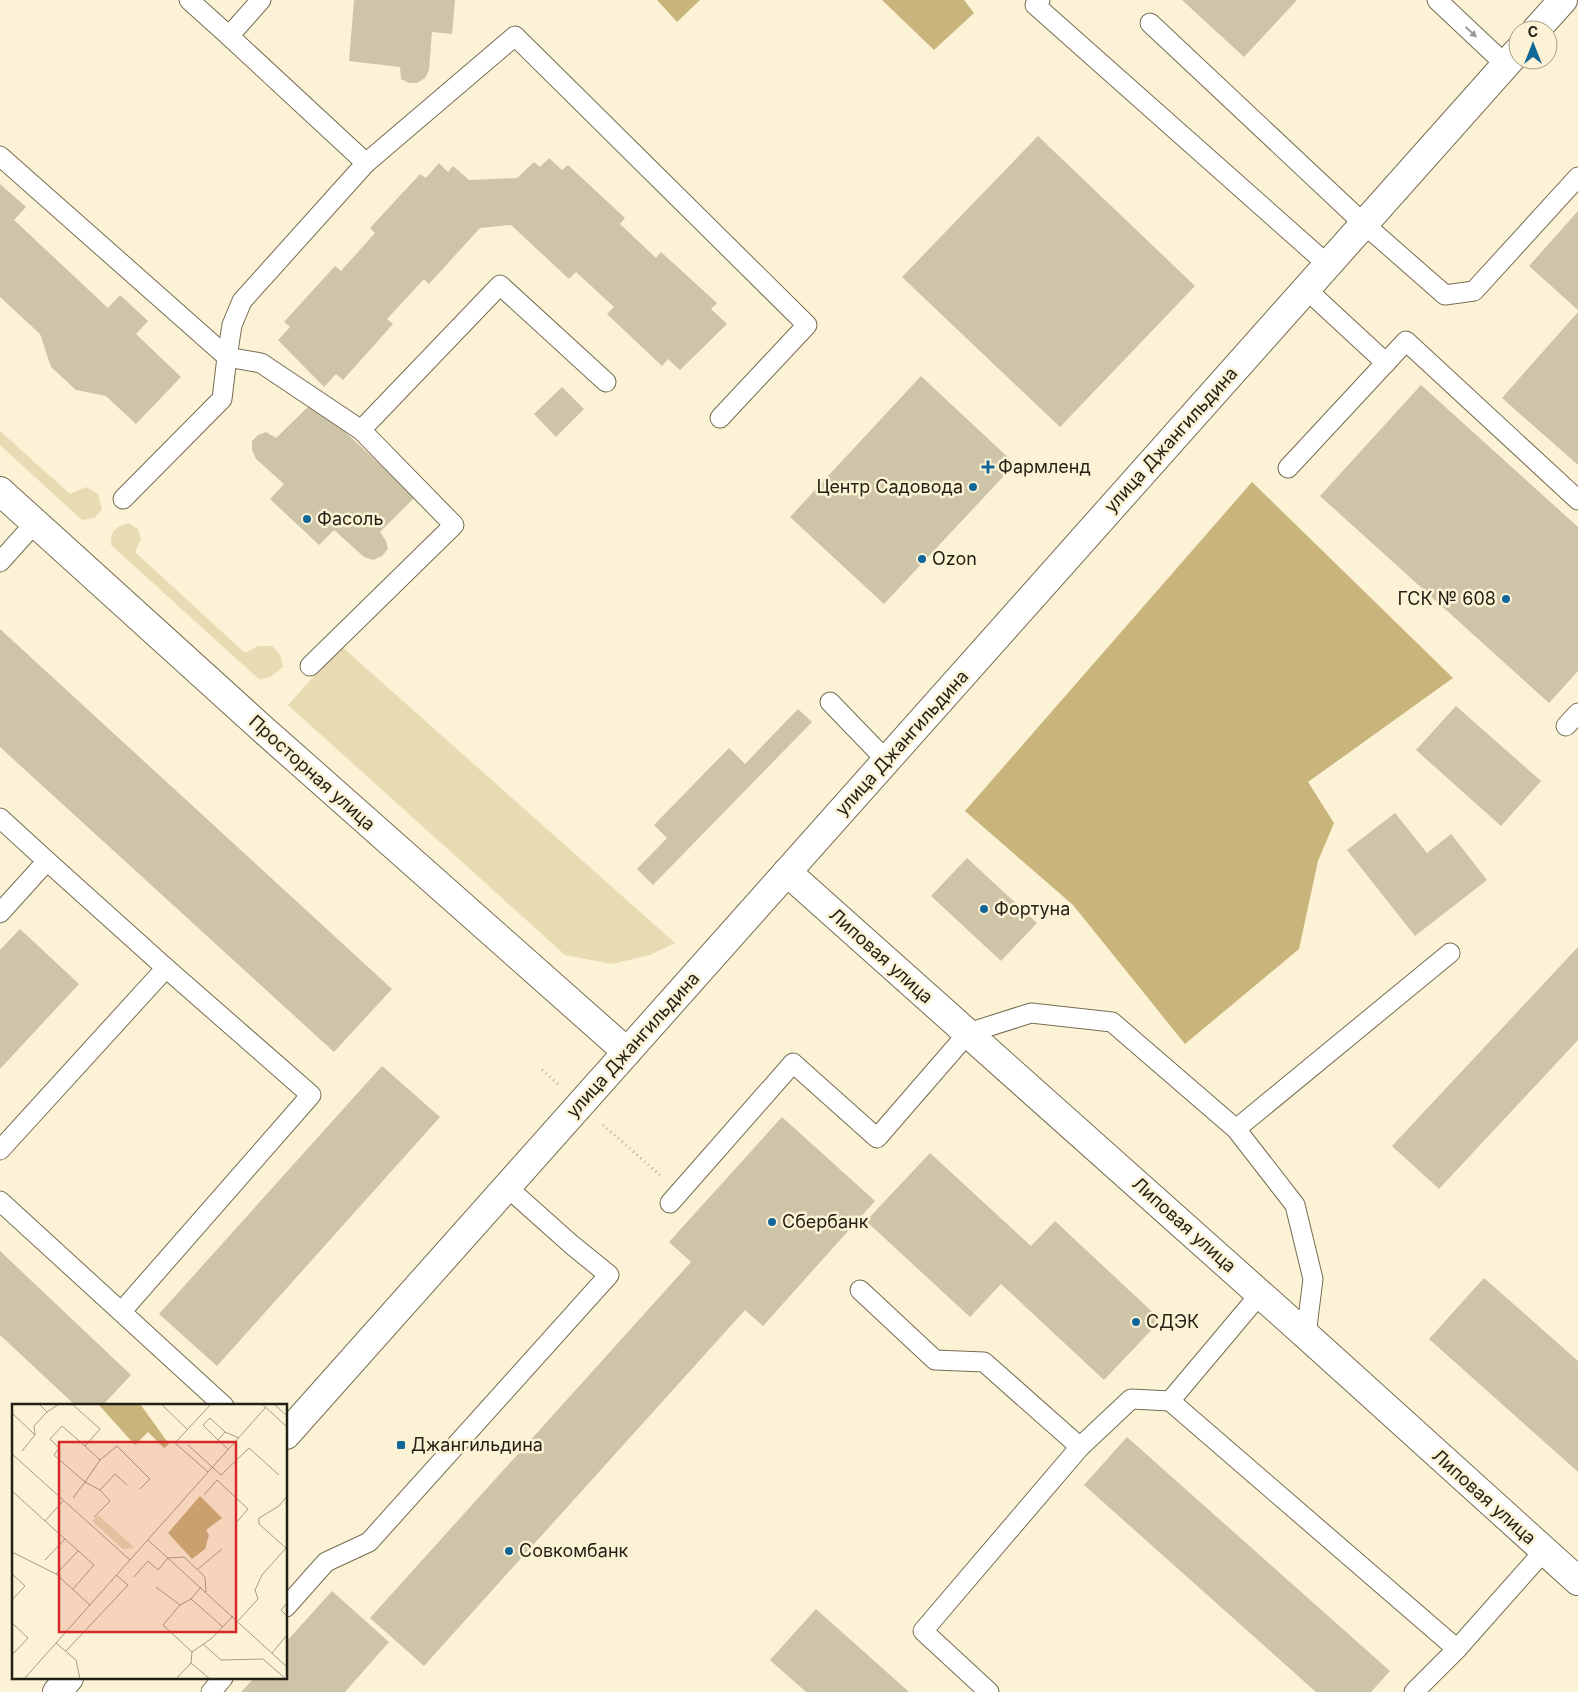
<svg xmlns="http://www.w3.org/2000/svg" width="1578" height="1692" font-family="Inter,sans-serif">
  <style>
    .green { fill: #e8dbb3 }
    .forest { fill: #c9b57c }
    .building { fill: #cec5a9 }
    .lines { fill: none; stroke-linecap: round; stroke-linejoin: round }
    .lane-casing { stroke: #766d53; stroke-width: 21 }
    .street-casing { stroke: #766d53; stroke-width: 30 }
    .secondary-casing { stroke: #766d53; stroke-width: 30 }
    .path { stroke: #b7af98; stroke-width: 3; stroke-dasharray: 1 4; stroke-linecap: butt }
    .lane { stroke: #fff; stroke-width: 19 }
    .street { stroke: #fff; stroke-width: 28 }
    .secondary { stroke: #fff; stroke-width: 28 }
    .oneway { fill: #9c9a95 }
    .poi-dot { fill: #116797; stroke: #fcf2d5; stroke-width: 2 }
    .labels { text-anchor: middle; stroke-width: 5; stroke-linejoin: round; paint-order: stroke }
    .street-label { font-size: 18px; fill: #231f14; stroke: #fcf2d5 }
    .poi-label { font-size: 18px; fill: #231f14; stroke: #fcf2d5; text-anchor: start }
    .inset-road { fill: none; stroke: #a59e88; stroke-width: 1 }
    .view { fill: #d62828; fill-opacity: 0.15; stroke: #d62828; stroke-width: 2.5 }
    .inset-edge { fill: none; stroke: #231f14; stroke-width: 2.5 }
  </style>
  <rect width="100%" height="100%" fill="#fcf2d5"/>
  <g class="green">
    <path d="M 0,431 L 70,494 L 86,487 L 98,494 L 102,509 L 95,518 L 82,520 L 0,445 Z"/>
    <path d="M 128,523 L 138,529 L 141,539 L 135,552 L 245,653 L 258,646 L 272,646 L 280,654 L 283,667 L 272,676 L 260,680 L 111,545 C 111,530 114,528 128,523 Z"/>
    <path d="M 341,646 L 675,943 L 650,955 L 612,964 L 565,955 L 288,705 Z"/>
  </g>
  <g class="forest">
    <path d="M 657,0 L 700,0 L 677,22 Z"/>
    <path d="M 882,0 L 964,0 L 974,13 L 934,50 Z"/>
    <path d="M 1252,482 L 1453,678 L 1308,782 L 1334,823 L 1318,861 L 1299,949 L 1185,1044 L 1073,905 L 965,811 Z"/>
  </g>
  <g class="building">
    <path d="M 354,0 L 455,0 L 452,34 L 432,32 L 429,70 L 425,78 L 417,83 L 409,83 L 401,79 L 400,67 L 349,61 Z"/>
    <path d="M 1182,0 L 1297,0 L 1244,57 Z"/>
    <path d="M 1038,136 L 1195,286 L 1060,427 L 902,277 Z"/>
    <path d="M 549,158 L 562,170 L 568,165 L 625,218 L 620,224 L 656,258 L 661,252 L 717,303 L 711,309 L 727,324 L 680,370 L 668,359 L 662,366 L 607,314 L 614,307 L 576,272 L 569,279 L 511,225 L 480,228 L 429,284 L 424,279 L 387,319 L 393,324 L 343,380 L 336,374 L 324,387 L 278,340 L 290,327 L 284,322 L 335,266 L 341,271 L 375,233 L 370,228 L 420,174 L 426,178 L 439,163 L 448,172 L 453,166 L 469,180 L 517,178 L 534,162 L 540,167 Z"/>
    <path d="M 0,184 L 26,207 L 14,220 L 108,308 L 120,295 L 148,321 L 136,334 L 181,377 L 136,424 L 106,396 L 76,390 L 51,367 L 40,334 L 0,297 Z"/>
    <path d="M 1578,211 L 1578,310 L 1529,266 Z"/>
    <path d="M 1578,312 L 1578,465 L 1502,398 Z"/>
    <path d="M 921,376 L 1015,464 L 884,604 L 790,517 Z"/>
    <path d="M 1421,385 L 1578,527 L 1578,671 L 1549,703 L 1320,496 Z"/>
    <path d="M 562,387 L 584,409 L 556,437 L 534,414 Z"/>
    <path d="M 313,402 L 415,497 L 380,532 L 386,541 L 388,549 L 382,556 L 373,560 L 364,557 L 334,530 L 319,545 L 270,499 L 284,484 L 256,459 L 252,450 L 252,441 L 258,435 L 266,432 L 276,438 Z"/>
    <path d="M 0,629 L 392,989 L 334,1052 L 0,747 Z"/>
    <path d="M 1456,706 L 1541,781 L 1501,826 L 1416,750 Z"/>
    <path d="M 798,709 L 812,722 L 653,885 L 637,869 L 667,838 L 654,825 L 729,748 L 745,764 Z"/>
    <path d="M 1395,813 L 1427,853 L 1451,834 L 1487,880 L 1415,936 L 1347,850 Z"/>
    <path d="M 967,858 L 1037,923 L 1001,961 L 931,896 Z"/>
    <path d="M 20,929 L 79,984 L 0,1069 L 0,950 Z"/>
    <path d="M 1578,947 L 1578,1040 L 1439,1189 L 1392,1146 Z"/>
    <path d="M 382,1066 L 440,1117 L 217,1366 L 159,1314 Z"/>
    <path d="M 782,1117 L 875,1201 L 763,1326 L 745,1310 L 424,1666 L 370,1618 L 691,1262 L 669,1242 Z"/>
    <path d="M 930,1153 L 1031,1246 L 1055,1221 L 1161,1320 L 1104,1380 L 1001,1284 L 970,1317 L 866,1221 Z"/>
    <path d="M 0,1251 L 131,1375 L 102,1406 L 76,1406 L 0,1335 Z"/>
    <path d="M 1484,1278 L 1578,1361 L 1578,1472 L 1429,1339 Z"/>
    <path d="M 1127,1437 L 1390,1671 L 1371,1692 L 1316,1692 L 1084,1485 Z"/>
    <path d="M 332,1591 L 389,1642 L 345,1692 L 241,1692 L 254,1678 L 286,1678 L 286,1642 Z"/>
    <path d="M 816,1609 L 909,1692 L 806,1692 L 770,1660 Z"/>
  </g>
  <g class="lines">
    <defs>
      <g id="lane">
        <path d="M 189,0 L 229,36 L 261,0"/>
        <path d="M 1040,0 L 1035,5 L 1328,265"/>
        <path d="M 1437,0 L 1506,65"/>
        <path d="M 1150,23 L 1364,224 L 1445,295 L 1474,291 L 1578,177"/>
        <path d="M 229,36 L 366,163 L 242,301 L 232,325 L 227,357 L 261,363 L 361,430"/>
        <path d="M 0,156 L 227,357 L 222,399 L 123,499"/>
        <path d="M 366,163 L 515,36 L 807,325 L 720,418"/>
        <path d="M 1306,289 L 1386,363"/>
        <path d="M 1288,468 L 1406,341 L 1578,500"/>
        <path d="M 0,562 L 35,523"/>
        <path d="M 310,666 L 454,525 L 361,430 L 500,285 L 606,382"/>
        <path d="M 830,702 L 886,760"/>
        <path d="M 1566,726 L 1578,713"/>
        <path d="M 0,818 L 47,861 L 0,913"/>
        <path d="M 47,861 L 166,968 L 311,1095 L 122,1311"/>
        <path d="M 1236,1129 L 1450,953"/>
        <path d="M 0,1150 L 166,968"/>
        <path d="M 0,1201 L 224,1406"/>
        <path d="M 670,1203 L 793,1063 L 877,1138 L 968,1033 L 1031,1013 L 1112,1022 L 1236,1129 L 1295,1205 L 1313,1279 L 1306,1335"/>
        <path d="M 860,1290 L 935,1360 L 984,1362 L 1080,1447 L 1131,1399 L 1170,1401 L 1260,1294"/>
        <path d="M 1170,1401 L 1457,1649"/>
        <path d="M 286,1607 L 326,1562 L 369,1542 L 609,1275 L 572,1245 L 507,1187"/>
        <path d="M 211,1692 L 223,1678"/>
        <path d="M 989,1692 L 923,1631 L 1080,1447"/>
        <path d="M 1414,1692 L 1457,1649 L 1544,1551"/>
      </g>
      <path id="street" d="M 787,872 L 1306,1335 L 1578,1581"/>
      <g id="secondary">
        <path d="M 1536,30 L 1563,0"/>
        <path d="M 0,491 L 257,724 L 627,1052"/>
        <path d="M 286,1435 L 1518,51"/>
        <path d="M 57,1692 L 69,1678"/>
      </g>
    </defs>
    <use href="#lane" class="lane-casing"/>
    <use href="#street" class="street-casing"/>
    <use href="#secondary" class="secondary-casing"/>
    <g class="path">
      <path d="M 542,1070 L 558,1084"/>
      <path d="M 603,1125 L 660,1175"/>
    </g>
    <use href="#lane" class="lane"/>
    <use href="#street" class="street"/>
    <use href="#secondary" class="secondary"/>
  </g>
  <defs><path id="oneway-solid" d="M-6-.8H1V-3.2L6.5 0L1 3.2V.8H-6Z" transform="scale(1.25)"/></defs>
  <use class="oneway" href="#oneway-solid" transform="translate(1471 32) rotate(43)"/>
  <g class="poi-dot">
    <path d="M985.5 459.5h5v5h5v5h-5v5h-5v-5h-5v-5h5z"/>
    <circle cx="973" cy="487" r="5"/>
    <circle cx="307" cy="519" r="5"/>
    <circle cx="922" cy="559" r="5"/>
    <circle cx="1506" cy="599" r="5"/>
    <circle cx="984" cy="909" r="5"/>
    <circle cx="772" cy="1222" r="5"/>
    <circle cx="1136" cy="1322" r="5"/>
    <rect x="396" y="1440" width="10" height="10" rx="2.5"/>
    <circle cx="509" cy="1551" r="5"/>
  </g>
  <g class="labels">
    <g class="street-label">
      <text transform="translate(1171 440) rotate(-48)" y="6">улица Джангильдина</text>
      <text transform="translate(902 743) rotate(-48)" y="6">улица Джангильдина</text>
      <text transform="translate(312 773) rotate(42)" y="6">Просторная улица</text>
      <text transform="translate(881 956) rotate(42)" y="6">Липовая улица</text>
      <text transform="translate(633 1045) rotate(-48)" y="6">улица Джангильдина</text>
      <text transform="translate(1184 1225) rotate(42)" y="6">Липовая улица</text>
      <text transform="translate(1484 1497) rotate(42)" y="6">Липовая улица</text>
    </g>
    <g class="poi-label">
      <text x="998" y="473">Фармленд</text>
      <text x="963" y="493" text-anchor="end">Центр Садовода</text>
      <text x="317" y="525">Фасоль</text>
      <text x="932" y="565">Ozon</text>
      <text x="1496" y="605" text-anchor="end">ГСК № 608</text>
      <text x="994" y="915">Фортуна</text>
      <text x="782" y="1228">Сбербанк</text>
      <text x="1146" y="1328">СДЭК</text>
      <text x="411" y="1451">Джангильдина</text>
      <text x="519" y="1557">Совкомбанк</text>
    </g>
  </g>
  <g transform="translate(12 1404)">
    <rect width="275" height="275" fill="#fcf2d5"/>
    <path d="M 86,111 L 123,144 L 111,145 L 80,117 Z" fill="#e8dbb3"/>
    <path d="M 86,0 L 128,0 L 157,40 L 152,44 L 136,28 L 123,41 ZM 188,92 L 210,114 L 194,126 L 197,131 L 193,145 L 180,155 L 156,129 Z" fill="#c9b57c"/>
    <path class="inset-road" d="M 27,0 L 35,8 L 47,0M 60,0 L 88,25 L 73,42 L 50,22 L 38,35 L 47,44 L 42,51 L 73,78 L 61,94M 149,0 L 176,26M 250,0 L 275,23M 262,0 L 275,12M 0,9 L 23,31 L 10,47M 23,31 L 22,22 L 35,8M 206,36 L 191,21 L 198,14 L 213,28M 176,41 L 209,71 L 237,44 L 267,71M 73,42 L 88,56 L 73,78 L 88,86M 216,45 L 206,36 L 213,28 L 227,34M 0,50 L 118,156M 88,56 L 105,42 L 138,75 L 128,85M 196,68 L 163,39 L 199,0M 0,87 L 53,135 L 33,156M 192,91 L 205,76 L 236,105 L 223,120M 82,113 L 98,97 L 88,86 L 103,70 L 115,81M 33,117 L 51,97M 53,135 L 82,161 L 61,185M 136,136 L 275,263M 275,145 L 247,120 L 247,114 L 267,102 L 275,92M 0,148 L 44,170 L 78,201M 186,165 L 210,145M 0,170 L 13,182 L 0,196M 44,170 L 66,147M 122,173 L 136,157 L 146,166 L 156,154 L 172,153 L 193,173 L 194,188M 144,183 L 168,201 L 179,195 L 189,183M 179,195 L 211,223M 275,199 L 269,206 L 275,212M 168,201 L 151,221 L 180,248M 226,217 L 246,195 L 243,186 L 250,171 L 274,144M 0,219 L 16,234 L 0,251M 44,239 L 64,256 L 68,275M 191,240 L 209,256 L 251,255 L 274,275M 54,247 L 116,181 L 104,171M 260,249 L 275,231M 165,274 L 179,259M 12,275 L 254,3M 198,275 L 179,259 L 180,248 L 200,234 L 221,212"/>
    <path class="view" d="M 47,38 L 224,38 L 224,228 L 47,228 Z"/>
    <rect width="275" height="275" class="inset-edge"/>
  </g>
  <g transform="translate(1533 45)"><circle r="24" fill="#fcf2d5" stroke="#a59e88"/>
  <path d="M0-4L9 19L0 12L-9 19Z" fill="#116797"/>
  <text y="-8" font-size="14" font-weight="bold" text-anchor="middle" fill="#231f14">С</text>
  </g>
</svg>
